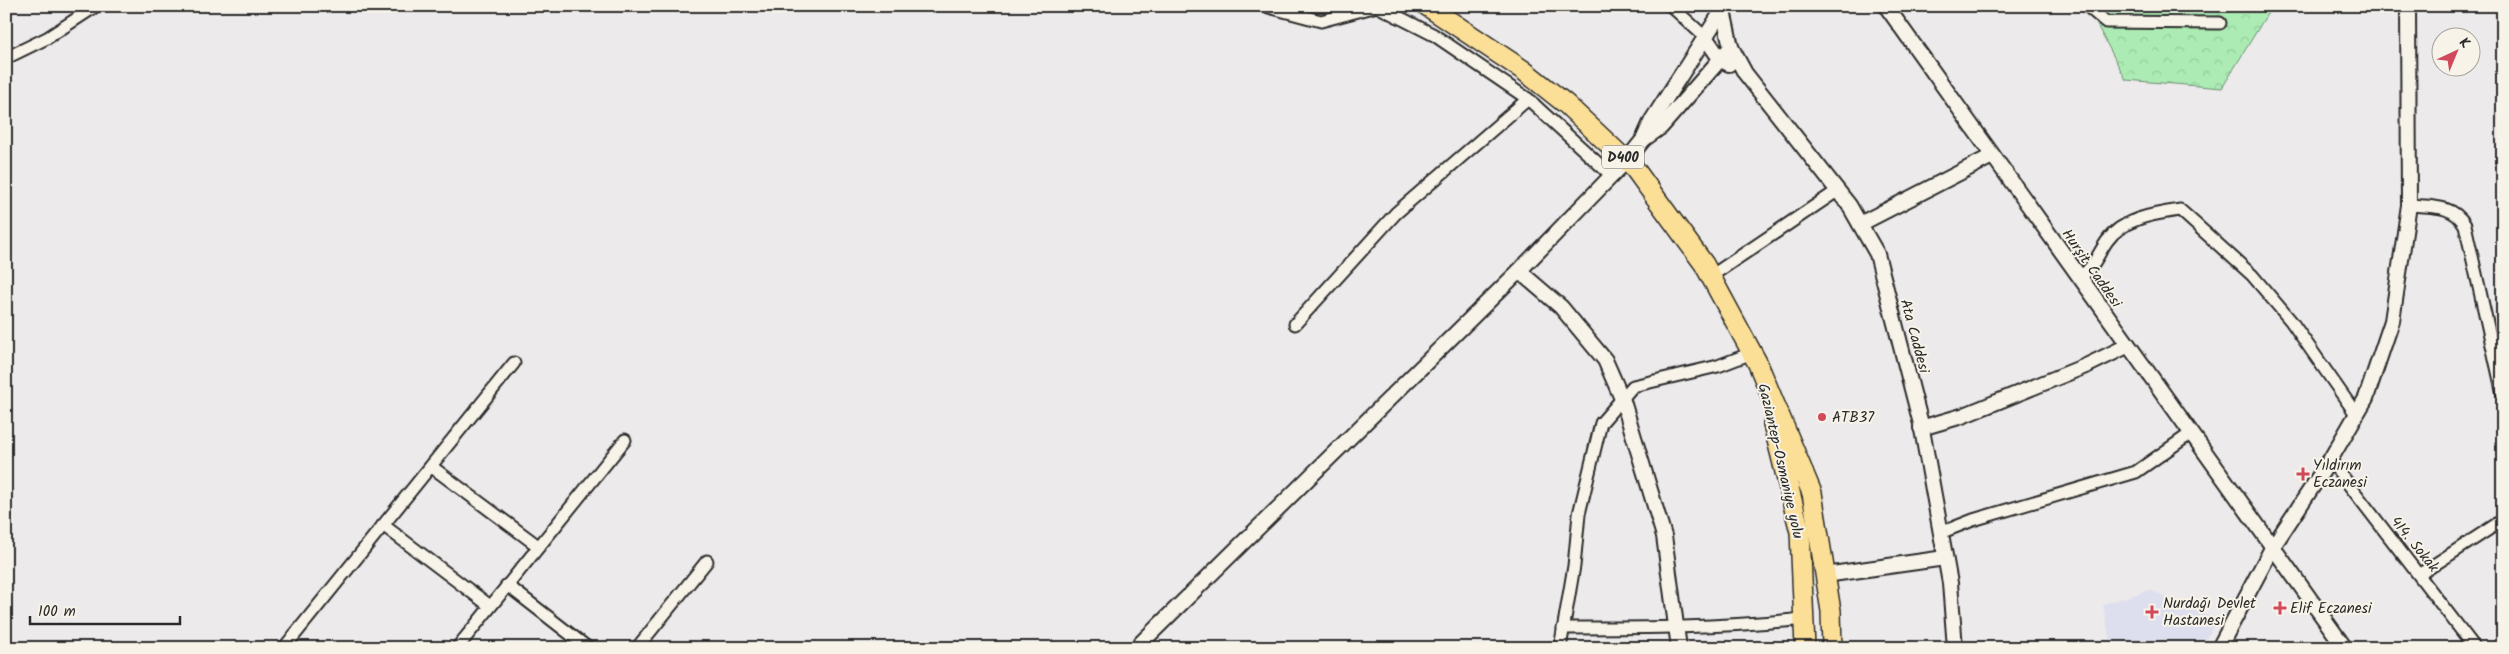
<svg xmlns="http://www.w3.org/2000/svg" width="2509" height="654" font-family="Kalam,sans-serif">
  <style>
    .built { fill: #dedfee }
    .forest { fill: url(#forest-crowns); stroke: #6c8c70 }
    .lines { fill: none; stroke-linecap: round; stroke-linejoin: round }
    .minor-casing { stroke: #2b2b2b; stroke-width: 15 }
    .tertiary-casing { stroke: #2b2b2b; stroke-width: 18 }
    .trunk-casing { stroke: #2b2b2b; stroke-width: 22 }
    .minor { stroke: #f7f3e8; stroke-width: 11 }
    .tertiary { stroke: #f7f3e8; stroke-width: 14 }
    .trunk { stroke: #fbdf96; stroke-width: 19 }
    .poi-dot { fill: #d1495b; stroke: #f7f3e8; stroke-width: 2 }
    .labels { text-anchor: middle; stroke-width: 4; stroke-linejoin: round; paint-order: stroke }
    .shield { fill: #f7f3e8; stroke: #686764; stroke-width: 1 }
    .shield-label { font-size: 14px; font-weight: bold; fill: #2b2b2b }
    .street-label { font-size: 15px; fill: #2b2b2b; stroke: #f7f3e8 }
    .poi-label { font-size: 15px; fill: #2b2b2b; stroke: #f7f3e8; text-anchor: start }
  </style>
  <defs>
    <pattern id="forest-crowns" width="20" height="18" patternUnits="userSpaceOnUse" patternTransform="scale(1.25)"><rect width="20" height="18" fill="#acecb4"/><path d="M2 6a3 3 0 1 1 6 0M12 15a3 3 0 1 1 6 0" fill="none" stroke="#94cb9b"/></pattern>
  </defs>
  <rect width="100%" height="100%" fill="#eceaeb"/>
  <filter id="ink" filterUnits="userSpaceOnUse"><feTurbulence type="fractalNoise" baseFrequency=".02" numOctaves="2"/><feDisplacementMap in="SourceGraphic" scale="10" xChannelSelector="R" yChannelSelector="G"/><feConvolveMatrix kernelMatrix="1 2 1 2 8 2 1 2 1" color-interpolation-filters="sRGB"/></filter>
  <g filter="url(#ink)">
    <path class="built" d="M 2150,590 L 2216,619 L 2203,648 L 2111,648 L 2103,604 Z"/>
    <path class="forest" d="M 2087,6 L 2272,6 L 2222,88 L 2126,80 Z"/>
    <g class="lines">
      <defs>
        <g id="minor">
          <path d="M 1265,6 L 1321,21 L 1377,6"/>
          <path d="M 1671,6 L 1705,37"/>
          <path d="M 2087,6 L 2106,22 L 2220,23"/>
          <path d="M 6,58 L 47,38 L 96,6"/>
          <path d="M 1528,99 L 1612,176"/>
          <path d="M 2409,205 C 2431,207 2453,204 2465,225 L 2503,394"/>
          <path d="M 1711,276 L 1837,191"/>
          <path d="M 2079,278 C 2095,266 2096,257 2107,241 C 2123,218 2154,214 2180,210 L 2252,275 L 2291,321 L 2356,414"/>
          <path d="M 1295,324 L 1396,213 L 1528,99 L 1434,35 L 1377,6"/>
          <path d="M 2330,460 L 2475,648"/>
          <path d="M 432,467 L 538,546"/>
          <path d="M 383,525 L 490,606"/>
          <path d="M 1940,533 L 1973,520 L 2136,472 L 2190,434"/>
          <path d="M 2420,574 L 2503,520"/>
          <path d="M 507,585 L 588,648"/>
          <path d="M 1563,628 C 1643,628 1723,628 1803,619"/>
          <path d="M 284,648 L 514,363"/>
          <path d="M 457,648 L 625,440"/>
          <path d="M 637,648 L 707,561"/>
          <path d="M 1560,648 L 1574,566 L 1579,514 L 1601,423 L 1633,386 L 1718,366 L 1752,353"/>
        </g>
        <g id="tertiary">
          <path d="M 1722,6 L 1731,47 L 1745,73 L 1849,205 L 1877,254 L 1921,424 L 1950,583 L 1955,648"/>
          <path d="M 1886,6 L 2345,648"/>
          <path d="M 1705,37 L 1721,60 L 1729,64"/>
          <path d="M 1644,139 L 1661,127 L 1731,47"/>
          <path d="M 1860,224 L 1992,156"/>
          <path d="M 1519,271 L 1561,307 L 1605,360 L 1623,401 L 1664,536 L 1679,648"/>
          <path d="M 1921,428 L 1962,416 L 2088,365 L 2127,346"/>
          <path d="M 1825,575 L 1945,558"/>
          <path d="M 1136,648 L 1519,271 L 1626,161 L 1643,140 L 1652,120 L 1722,11"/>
          <path d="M 2219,648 L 2272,548 L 2330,460 L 2366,398 L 2392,321 L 2409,205 L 2408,6"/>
        </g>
        <g id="trunk">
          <path d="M 1427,6 L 1523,70 L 1566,104 L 1634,168 L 1704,264 L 1758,364 L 1812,493 L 1831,611 L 1832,648"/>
          <path d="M 1773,424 L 1800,532 L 1805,648"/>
        </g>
      </defs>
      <use href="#minor" class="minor-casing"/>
      <use href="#tertiary" class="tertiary-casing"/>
      <use href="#trunk" class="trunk-casing"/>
      <use href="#minor" class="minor"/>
      <use href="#tertiary" class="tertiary"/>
      <use href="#trunk" class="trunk"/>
    </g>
  </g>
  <g class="poi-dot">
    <circle cx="1822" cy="417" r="5"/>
    <path d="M2300.5 466.5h5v5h5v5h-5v5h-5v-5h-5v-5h5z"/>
    <path d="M2277.5 600.5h5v5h5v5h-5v5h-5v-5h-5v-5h5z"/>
    <path d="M2149.5 604.5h5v5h5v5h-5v5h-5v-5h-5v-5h5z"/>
  </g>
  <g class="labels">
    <rect class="shield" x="1602" y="145.5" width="42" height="23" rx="4"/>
    <g class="shield-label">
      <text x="1623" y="162">D400</text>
    </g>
    <g class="street-label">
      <text transform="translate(2092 268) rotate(55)" y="5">Hurşit Caddesi</text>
      <text transform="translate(1915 336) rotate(75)" y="5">Ata Caddesi</text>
      <text transform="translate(1781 461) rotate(77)" y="5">Gaziantep-Osmaniye yolu</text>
      <text transform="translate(2415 544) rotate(51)" y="5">414. Sokak</text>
    </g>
    <g class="poi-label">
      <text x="1832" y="422">ATB37</text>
      <text x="2313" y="470">Yıldırım<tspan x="2313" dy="17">Eczanesi</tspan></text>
      <text x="2163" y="608">Nurdağı Devlet<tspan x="2163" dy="17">Hastanesi</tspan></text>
      <text x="2290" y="613">Elif Eczanesi</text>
    </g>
  </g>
  <rect width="2509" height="654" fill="none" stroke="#f7f3e8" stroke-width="25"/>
  <rect x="12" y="12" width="2484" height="629" fill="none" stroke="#2b2b2b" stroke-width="2" filter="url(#ink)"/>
  <g transform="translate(2456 52) rotate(44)"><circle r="24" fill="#f7f3e8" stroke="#a5a39c"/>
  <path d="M0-4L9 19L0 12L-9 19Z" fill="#d1495b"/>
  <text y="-8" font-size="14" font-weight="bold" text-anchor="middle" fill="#2b2b2b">K</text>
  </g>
  <path d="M30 616v8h150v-8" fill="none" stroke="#2b2b2b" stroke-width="2.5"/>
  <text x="38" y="616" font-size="15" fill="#2b2b2b" stroke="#f7f3e8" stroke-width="4" paint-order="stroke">100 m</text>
</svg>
